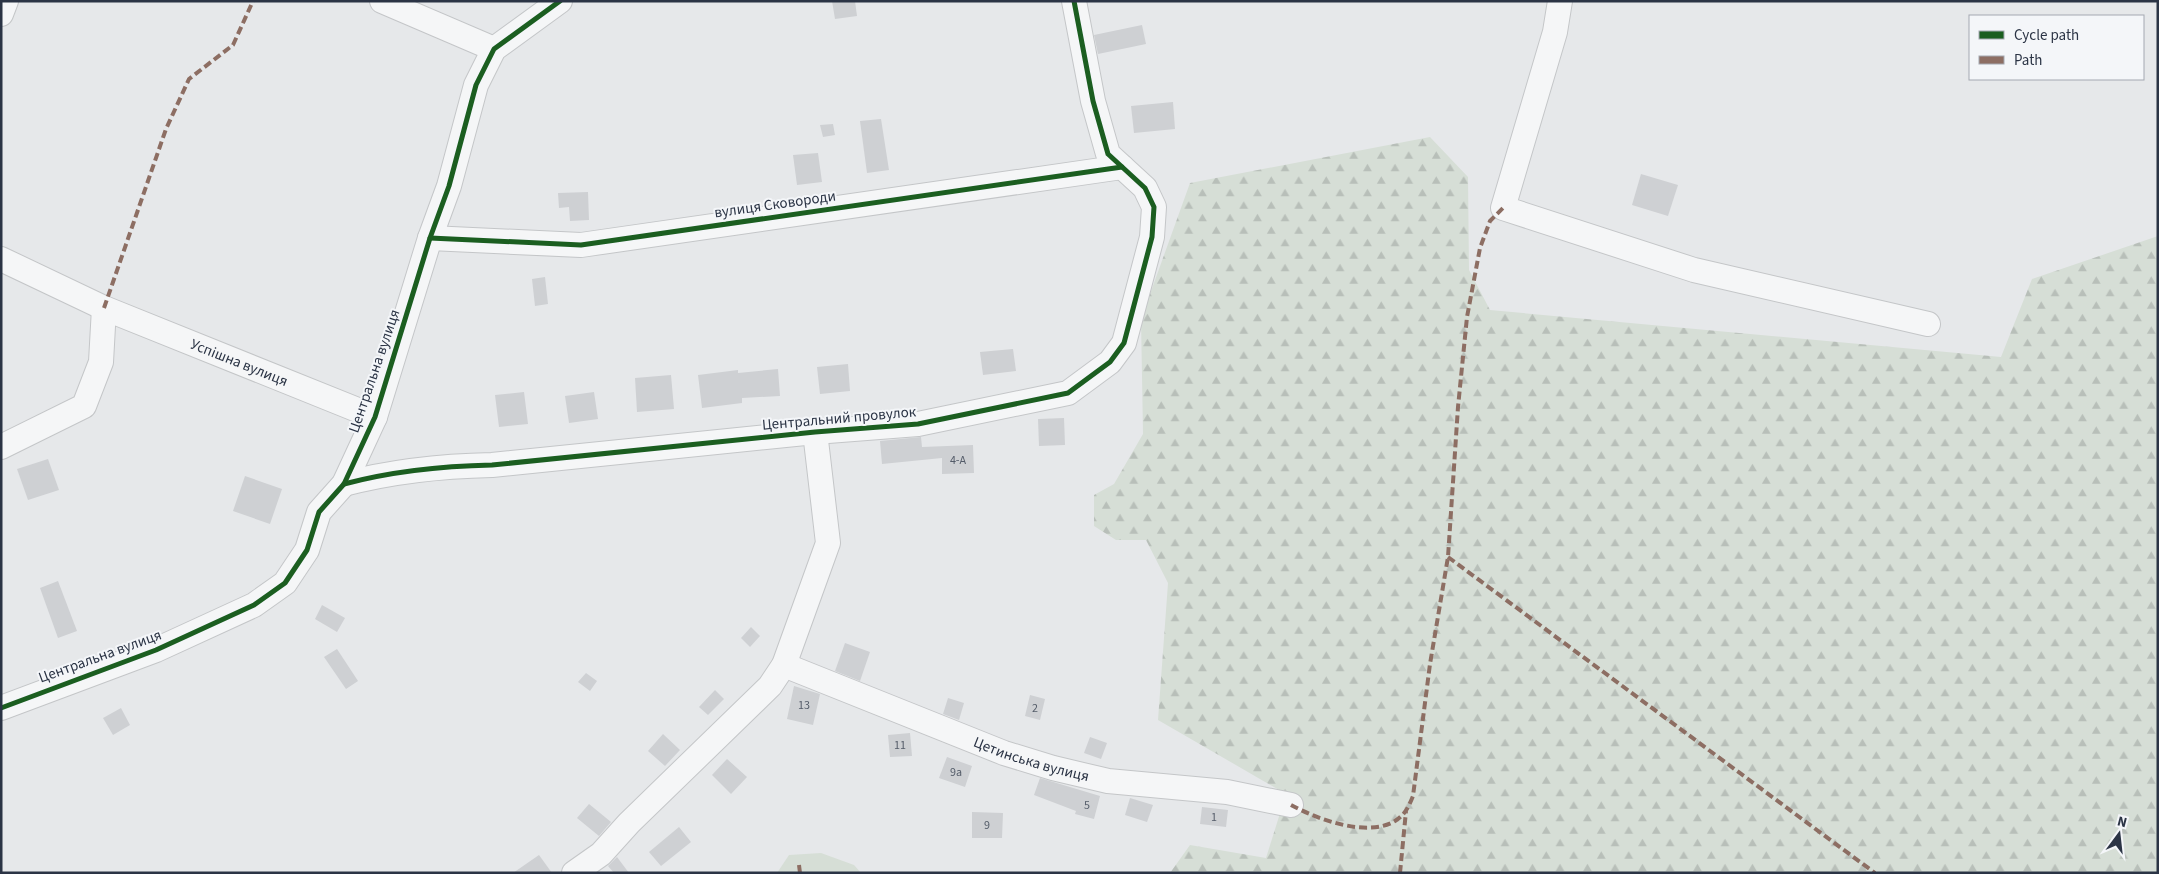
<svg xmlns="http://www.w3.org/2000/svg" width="2159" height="874" font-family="'Source Sans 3',sans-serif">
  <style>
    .grass { fill: #d6ded6 }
    .forest { fill: url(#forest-firs) }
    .building { fill: #ced0d3 }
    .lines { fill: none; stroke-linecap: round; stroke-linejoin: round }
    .minor-casing { stroke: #c4c6c8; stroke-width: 26 }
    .minor { stroke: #f5f6f7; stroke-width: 24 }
    .quiet { stroke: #8d6e63; stroke-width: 4; stroke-dasharray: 8 4; stroke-linecap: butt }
    .cycleway-casing { stroke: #f4f6f9; stroke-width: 8 }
    .cycleway { stroke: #1b5e20; stroke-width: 5 }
    .labels { text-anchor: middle; stroke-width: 4; stroke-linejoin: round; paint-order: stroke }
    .number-label { font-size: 12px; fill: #545c69 }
    .street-label { font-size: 15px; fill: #2b3445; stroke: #f4f6f9 }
  </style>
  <defs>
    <pattern id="forest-firs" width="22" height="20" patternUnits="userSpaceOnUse" patternTransform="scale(1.25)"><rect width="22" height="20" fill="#d6ded6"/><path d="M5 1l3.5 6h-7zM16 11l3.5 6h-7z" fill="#b8bfb9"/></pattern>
  </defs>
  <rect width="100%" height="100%" fill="#e6e8ea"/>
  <path class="grass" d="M 821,853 L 854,865 L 861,873 L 777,873 L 789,855 Z"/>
  <path class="forest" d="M 1430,137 L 1468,177 L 1469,270 L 1490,310 L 2001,357 L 2032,279 L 2158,236 L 2158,873 L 1170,873 L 1190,845 L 1266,858 L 1286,794 L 1158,720 L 1168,583 L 1146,540 L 1116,540 L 1094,526 L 1094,495 L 1114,484 L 1143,434 L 1141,319 L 1190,183 Z"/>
  <g class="building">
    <path d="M 832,1 L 855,1 L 857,16 L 835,19 Z"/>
    <path d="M 1142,25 L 1146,44 L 1098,54 L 1094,35 Z"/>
    <path d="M 1173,102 L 1175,129 L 1134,133 L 1131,106 Z"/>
    <path d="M 881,119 L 889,170 L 867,173 L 860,121 Z"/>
    <path d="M 833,124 L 835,135 L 823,137 L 820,125 Z"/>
    <path d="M 818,153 L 822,182 L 797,185 L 793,155 Z"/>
    <path d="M 1641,174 L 1678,185 L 1668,216 L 1632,205 Z"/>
    <path d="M 588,192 L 589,220 L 570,221 L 569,207 L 559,208 L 558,193 Z"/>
    <path d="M 545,277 L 548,304 L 535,306 L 532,279 Z"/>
    <path d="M 1013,349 L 1016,371 L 983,375 L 980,352 Z"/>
    <path d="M 848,364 L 850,391 L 820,394 L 817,367 Z"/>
    <path d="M 778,369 L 780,396 L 742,398 L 742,403 L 702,408 L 698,375 L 738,370 L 738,373 Z"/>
    <path d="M 671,375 L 674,409 L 637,412 L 635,378 Z"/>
    <path d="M 524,392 L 528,424 L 499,427 L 495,395 Z"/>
    <path d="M 594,392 L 598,419 L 569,423 L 565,396 Z"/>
    <path d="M 1064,418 L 1065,445 L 1039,446 L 1038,419 Z"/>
    <path d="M 921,437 L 922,447 L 973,445 L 974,473 L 942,474 L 942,458 L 882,464 L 880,441 Z"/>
    <path d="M 48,459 L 59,490 L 28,500 L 17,469 Z"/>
    <path d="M 245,476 L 282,489 L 270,524 L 233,511 Z"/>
    <path d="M 58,581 L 77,631 L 58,638 L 40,588 Z"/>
    <path d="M 322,605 L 345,618 L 337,632 L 315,619 Z"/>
    <path d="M 751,627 L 760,636 L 750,647 L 741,638 Z"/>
    <path d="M 845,643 L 870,652 L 860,681 L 835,671 Z"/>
    <path d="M 337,649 L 358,681 L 346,689 L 324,657 Z"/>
    <path d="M 586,673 L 597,681 L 590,691 L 578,682 Z"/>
    <path d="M 794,686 L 820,694 L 813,725 L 787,719 Z"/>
    <path d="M 715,690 L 724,699 L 708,715 L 699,707 Z"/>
    <path d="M 1030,695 L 1045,699 L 1040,720 L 1025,716 Z"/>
    <path d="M 948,698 L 964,703 L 959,720 L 943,714 Z"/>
    <path d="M 121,708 L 130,725 L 113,735 L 103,718 Z"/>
    <path d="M 910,733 L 912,756 L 890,757 L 888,735 Z"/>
    <path d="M 663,734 L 680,750 L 665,766 L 648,751 Z"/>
    <path d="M 1090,737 L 1107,743 L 1101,759 L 1084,753 Z"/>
    <path d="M 947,757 L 972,766 L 965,787 L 939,778 Z"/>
    <path d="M 727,759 L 747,777 L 731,794 L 712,775 Z"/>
    <path d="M 1040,778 L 1100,796 L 1094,819 L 1075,814 L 1076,811 L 1034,795 Z"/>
    <path d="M 1130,798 L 1153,805 L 1147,822 L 1125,815 Z"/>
    <path d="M 589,804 L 611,822 L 599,836 L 577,818 Z"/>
    <path d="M 1202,807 L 1228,810 L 1226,827 L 1200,824 Z"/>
    <path d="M 972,812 L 1003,813 L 1002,838 L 972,838 Z"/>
    <path d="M 679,827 L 691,842 L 661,866 L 649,852 Z"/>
    <path d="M 539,855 L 552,873 L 513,873 Z"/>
    <path d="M 617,857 L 629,873 L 614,873 L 608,866 Z"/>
  </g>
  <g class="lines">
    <defs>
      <g id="minor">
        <path d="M 382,1 L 494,49"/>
        <path d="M 1560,1 L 1555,32 L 1503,208 L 1694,270 L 1928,324"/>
        <path d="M 1,14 L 6,1"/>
        <path d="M 430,238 L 581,245 L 1122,167"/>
        <path id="s1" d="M 1,259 L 104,308 L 375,417"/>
        <path d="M 1,447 L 84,406 L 101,362 L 104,308"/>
        <path d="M 344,484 C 393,471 442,466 492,465 L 815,432 L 918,424 L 1068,393 L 1110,362 L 1124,343 L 1152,237 L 1154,207 L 1145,188 L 1108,154 L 1093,101 L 1074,1"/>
        <path id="s2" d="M 784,665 L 1004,753 L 1053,768 L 1108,781 L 1227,792 L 1291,805"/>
        <path d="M 1,708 L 156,650 L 254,605 L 285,583 L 307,550 L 319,512 L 344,484 L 375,417 L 430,238 L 449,186 L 476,85 L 494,49 L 560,1"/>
        <path d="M 574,873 L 601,854 L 629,823 L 770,686 L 784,665 L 828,543 L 815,432"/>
      </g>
    </defs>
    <use href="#minor" class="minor-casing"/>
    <use href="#minor" class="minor"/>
    <g class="quiet">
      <path d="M 104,308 L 166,129 L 189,79 L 233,45 L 253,1"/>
      <path d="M 1448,557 L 1875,873"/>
      <path d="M 1291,805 C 1317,819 1367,838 1395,821 C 1405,815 1409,806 1413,796 L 1430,664 L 1448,557 L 1458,407 L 1467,317 L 1480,248 L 1490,221 L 1503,208"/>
      <path d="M 799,865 L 800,873"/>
      <path d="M 1400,873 L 1406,811"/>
    </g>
    <defs>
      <g id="cycleway">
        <path d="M 430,238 L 581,245 L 1122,167"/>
        <path d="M 344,484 C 393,471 442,466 492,465 L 815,432 L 918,424 L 1068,393 L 1110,362 L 1124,343 L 1152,237 L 1154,207 L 1145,188 L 1108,154 L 1093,101 L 1074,1"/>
        <path d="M 1,708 L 156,650 L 254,605 L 285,583 L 307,550 L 319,512 L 344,484 L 375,417 L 430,238 L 449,186 L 476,85 L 494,49 L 560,1"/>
      </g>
    </defs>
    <use href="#cycleway" class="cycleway-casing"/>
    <use href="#cycleway" class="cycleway"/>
  </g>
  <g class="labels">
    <g class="number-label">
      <text x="958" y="464">4-А</text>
      <text x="804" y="709">13</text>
      <text x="1035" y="712">2</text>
      <text x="900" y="749">11</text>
      <text x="956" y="776">9а</text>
      <text x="1087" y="809">5</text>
      <text x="1214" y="821">1</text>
      <text x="987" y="829">9</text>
    </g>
    <g class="street-label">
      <text transform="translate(775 204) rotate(-8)" y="5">вулиця Сковороди</text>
      <text dy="5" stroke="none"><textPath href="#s1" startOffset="260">Успішна вулиця</textPath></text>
      <text transform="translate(374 371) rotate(-71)" y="5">Центральна вулиця</text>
      <text transform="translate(839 418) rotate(-5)" y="5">Центральний провулок</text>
      <text transform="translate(100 656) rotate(-20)" y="5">Центральна вулиця</text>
      <text dy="5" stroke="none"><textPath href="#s2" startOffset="265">Цетинська вулиця</textPath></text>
    </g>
  </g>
  <rect width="2159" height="874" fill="none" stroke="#2b3445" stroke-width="5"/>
  <rect x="1969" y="15" width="175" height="65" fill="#f4f6f9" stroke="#a4a8b1"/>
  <rect x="1979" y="31" width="25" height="8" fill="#1b5e20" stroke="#a4a8b1"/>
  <text x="2014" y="40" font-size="15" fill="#2b3445">Cycle path</text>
  <rect x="1979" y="56" width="25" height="8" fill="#8d6e63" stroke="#a4a8b1"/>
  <text x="2014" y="65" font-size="15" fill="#2b3445">Path</text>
  <g transform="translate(2119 834) rotate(15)" stroke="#f4f6f9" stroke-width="4" paint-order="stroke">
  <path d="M0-4L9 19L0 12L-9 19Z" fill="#2b3445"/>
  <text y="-8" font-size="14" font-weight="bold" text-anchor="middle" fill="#2b3445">N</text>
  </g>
</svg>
